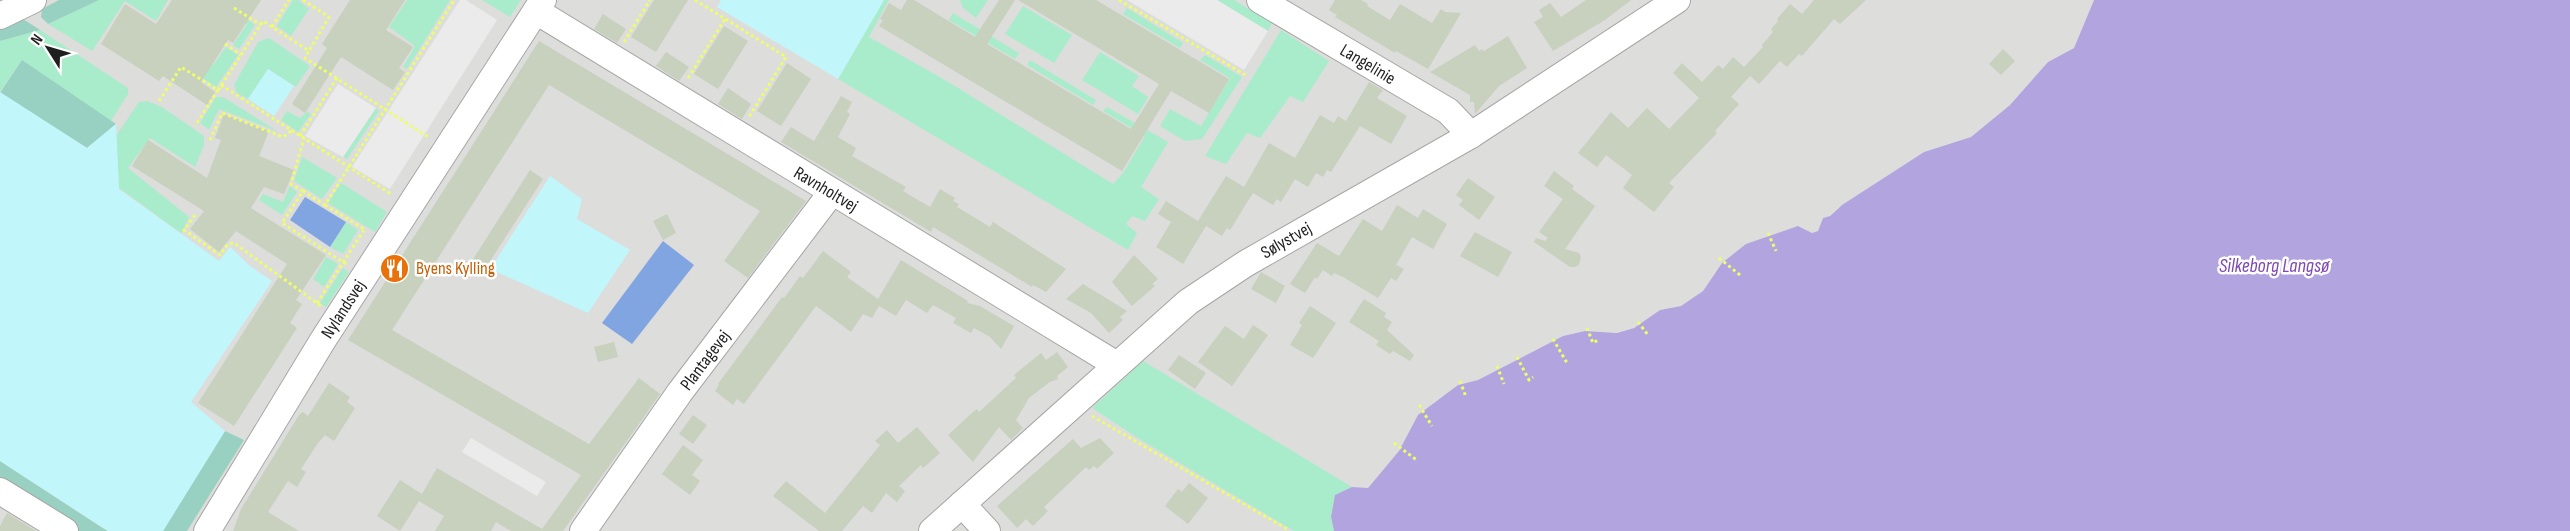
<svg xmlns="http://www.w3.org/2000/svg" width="2570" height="531" font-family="'Sofia Sans Condensed',sans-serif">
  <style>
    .residential { fill: #dddddc }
    .grass { fill: #a9eccc }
    .forest { fill: #98d1c1 }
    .park { fill: #c1f6fb }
    .pitch { fill: #81a5e1 }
    .parking { fill: #ebebeb }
    .water { fill: #b2a4df }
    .building { fill: #c8d0be }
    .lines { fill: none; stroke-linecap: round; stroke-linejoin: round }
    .minor-casing { stroke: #a6a6a6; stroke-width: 28 }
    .path { stroke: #ecfe68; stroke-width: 3; stroke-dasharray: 3 3; stroke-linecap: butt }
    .minor { stroke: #fff; stroke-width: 26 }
    .labels { text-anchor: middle; stroke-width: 5; stroke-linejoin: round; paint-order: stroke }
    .street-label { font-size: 18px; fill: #1f1f1f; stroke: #fff }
    .food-label { font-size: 18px; fill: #c56008; stroke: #fff; text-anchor: start }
    .water-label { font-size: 20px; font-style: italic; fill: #7e48b2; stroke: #fff }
  </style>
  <rect width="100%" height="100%" fill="#e8f0e5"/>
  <path class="residential" d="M 0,0 L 2094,0 L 2074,48 L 2048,62 L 2010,105 L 1971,137 L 1924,152 L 1838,208 L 1830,216 L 1823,218 L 1818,231 L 1812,233 L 1798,226 L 1722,263 L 1703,291 L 1681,306 L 1660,310 L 1634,328 L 1617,333 L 1585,331 L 1563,336 L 1478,380 L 1458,385 L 1418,416 L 1399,452 L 1367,489 L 1352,487 L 1331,517 L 1334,531 L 0,531 Z"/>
  <g class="grass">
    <path d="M 99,0 L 168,0 L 156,21 L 125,1 L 92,51 L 48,24 Z"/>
    <path d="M 293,0 L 298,0 L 309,9 L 291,36 L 277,26 Z"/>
    <path d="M 407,0 L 450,0 L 407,69 L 403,67 L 415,46 L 389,27 Z"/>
    <path d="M 482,0 L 521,0 L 510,17 Z"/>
    <path d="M 884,0 L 889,0 L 869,37 L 950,83 L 1113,184 L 1123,173 L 1145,136 L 1103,111 L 1107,107 L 1168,142 L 1141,187 L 1159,199 L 1145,221 L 1132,216 L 1126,224 L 1137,233 L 1128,250 L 838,79 Z"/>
    <path d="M 960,0 L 988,0 L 976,18 L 963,8 Z"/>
    <path d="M 1217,0 L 1234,0 L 1272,23 L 1268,31 Z"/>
    <path d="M 1023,6 L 1072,35 L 1054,63 L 1005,34 Z"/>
    <path d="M 1127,8 L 1183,43 L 1180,48 L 1123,14 Z"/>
    <path d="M 235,11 L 255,25 L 239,49 L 233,45 L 247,24 L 232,15 Z"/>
    <path d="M 953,13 L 1019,53 L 1015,59 L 949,20 Z"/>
    <path d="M 40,30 L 128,88 L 128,94 L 111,121 L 22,60 L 0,92 L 0,41 Z"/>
    <path d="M 1281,30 L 1329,61 L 1303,102 L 1290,96 L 1260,138 L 1247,133 L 1226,164 L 1205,156 Z"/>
    <path d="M 269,38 L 310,66 L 296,87 L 268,69 L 248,99 L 237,93 L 234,85 L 258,42 Z"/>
    <path d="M 226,47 L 238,55 L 216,87 L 187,68 L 197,54 L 213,65 Z"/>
    <path d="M 1100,52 L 1139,76 L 1132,86 L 1148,97 L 1138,114 L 1082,80 Z"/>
    <path d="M 1205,55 L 1242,77 L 1202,139 L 1185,141 L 1160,126 L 1170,109 L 1201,126 L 1230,78 L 1200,60 Z"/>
    <path d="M 1030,60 L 1096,100 L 1093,105 L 1027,65 Z"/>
    <path d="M 216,97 L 223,97 L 277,131 L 219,109 L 209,130 L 200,123 Z"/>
    <path d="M 147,101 L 162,107 L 204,136 L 204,145 L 195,167 L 150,138 L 128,168 L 189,217 L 181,233 L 119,188 L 116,136 L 139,102 Z"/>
    <path d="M 376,108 L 379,111 L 347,159 L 343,157 Z"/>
    <path d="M 287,111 L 300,118 L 307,112 L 311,114 L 298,132 L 281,120 Z"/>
    <path d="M 302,157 L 337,178 L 322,199 L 294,181 Z"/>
    <path d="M 341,183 L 387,212 L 375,232 L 328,203 Z"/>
    <path d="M 290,186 L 297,192 L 282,215 L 259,200 L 263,194 L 283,202 Z"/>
    <path d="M 346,222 L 358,230 L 343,254 L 330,247 Z"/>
    <path d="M 326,257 L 338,264 L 324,287 L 313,279 Z"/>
    <path d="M 343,268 L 349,272 L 326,307 L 320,303 Z"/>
    <path d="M 1143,361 L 1352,487 L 1335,495 L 1331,517 L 1334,531 L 1294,531 L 1141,440 L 1092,408 Z"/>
  </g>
  <g class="forest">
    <path d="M 59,0 L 99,0 L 48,24 L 41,17 L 42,9 Z"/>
    <path d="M 20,17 L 40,30 L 0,41 L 0,27 Z"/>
    <path d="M 22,60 L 116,124 L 87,148 L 0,93 Z"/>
    <path d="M 225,431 L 244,440 L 187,531 L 163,531 Z"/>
    <path d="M 0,461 L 101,527 L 108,531 L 73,531 L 0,486 Z"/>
  </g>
  <g class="park">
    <path d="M 721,0 L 884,0 L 838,79 L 717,7 Z"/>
    <path d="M 268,69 L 294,86 L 274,116 L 248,99 Z"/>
    <path d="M 0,92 L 87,148 L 116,124 L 119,189 L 219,261 L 230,247 L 250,266 L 272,281 L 191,402 L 225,431 L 163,531 L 108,531 L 0,461 Z"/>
    <path d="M 550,176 L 582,199 L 577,219 L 630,250 L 588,313 L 490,269 Z"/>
  </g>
  <g class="pitch">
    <path d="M 305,197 L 346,222 L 330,247 L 290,220 Z"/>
    <path d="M 663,241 L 694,265 L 632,344 L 602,323 Z"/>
  </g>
  <g class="parking">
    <path d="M 460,0 L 466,0 L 497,20 L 390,189 L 352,167 Z"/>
    <path d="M 1127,0 L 1217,0 L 1268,31 L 1244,70 Z"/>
    <path d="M 338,84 L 376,108 L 343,157 L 305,136 Z"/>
    <path d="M 471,438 L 546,482 L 537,496 L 462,452 Z"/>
  </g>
  <path class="water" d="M 2094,0 L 2570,0 L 2570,531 L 1334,531 L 1331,517 L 1335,495 L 1352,487 L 1368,488 L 1399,451 L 1418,415 L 1458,385 L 1478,380 L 1563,336 L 1585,331 L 1617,333 L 1634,328 L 1660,310 L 1681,306 L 1703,291 L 1722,263 L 1746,244 L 1798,226 L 1812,233 L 1818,231 L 1823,218 L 1830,216 L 1842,205 L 1924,152 L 1971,137 L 2010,105 L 2048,62 L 2074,48 Z"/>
  <g class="building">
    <path d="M 172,0 L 261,0 L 233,43 L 228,40 L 201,82 L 215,92 L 207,105 L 163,76 L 159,81 L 101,44 L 125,4 L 156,24 Z"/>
    <path d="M 350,0 L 405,0 L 386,30 L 413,47 L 399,68 L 405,72 L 393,90 L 341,57 L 305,113 L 292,104 L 327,48 L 322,44 Z"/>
    <path d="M 654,0 L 688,0 L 656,52 L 631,37 Z"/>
    <path d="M 907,0 L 914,0 L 975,37 L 999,0 L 1015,0 L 987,44 L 1131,129 L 1159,84 L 1018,0 L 1096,0 L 1229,79 L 1209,113 L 1171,91 L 1122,171 L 879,26 L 883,20 L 880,19 L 889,3 L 901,10 Z"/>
    <path d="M 1335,0 L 1361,0 L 1368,4 L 1367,6 L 1390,20 L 1400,4 L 1432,23 L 1441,9 L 1445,12 L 1461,13 L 1428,69 L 1396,51 L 1395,53 L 1335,17 L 1337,15 L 1329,10 Z"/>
    <path d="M 1586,0 L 1631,0 L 1605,20 L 1553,51 L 1534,22 L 1543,17 L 1539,10 L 1550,3 L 1561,17 Z"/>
    <path d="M 1814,0 L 1866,0 L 1840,24 L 1834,19 L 1802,56 L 1799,54 L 1787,67 L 1780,61 L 1759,84 L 1750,76 L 1731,97 L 1739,104 L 1715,131 L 1717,133 L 1669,183 L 1674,187 L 1654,212 L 1623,188 L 1632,175 L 1606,155 L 1597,167 L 1578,153 L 1611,112 L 1628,128 L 1647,108 L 1669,129 L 1699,98 L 1673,73 L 1682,63 L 1702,82 L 1718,65 L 1723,69 L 1733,57 L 1744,67 L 1763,47 L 1762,45 L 1773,32 L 1771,29 L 1778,21 L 1777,19 L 1790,4 L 1802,14 Z"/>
    <path d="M 603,14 L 626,29 L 617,43 L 594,29 Z"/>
    <path d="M 724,26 L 748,41 L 718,89 L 694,74 Z"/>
    <path d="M 1508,36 L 1527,68 L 1499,86 L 1475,114 L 1474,102 L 1470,102 L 1470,95 L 1430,72 L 1475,45 L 1479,51 L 1482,49 L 1484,51 Z"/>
    <path d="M 539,41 L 806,201 L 748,278 L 724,261 L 760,211 L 549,85 L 392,330 L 589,444 L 639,378 L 660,394 L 563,531 L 511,531 L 496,522 L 491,531 L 435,531 L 444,516 L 419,501 L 400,531 L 377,516 L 400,480 L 422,494 L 437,468 L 542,529 L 581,475 L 348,340 Z"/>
    <path d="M 2003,49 L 2015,61 L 2001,75 L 1989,64 Z"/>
    <path d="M 666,52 L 689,67 L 679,81 L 656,66 Z"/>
    <path d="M 787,63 L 811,79 L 781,126 L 757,111 Z"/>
    <path d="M 1369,82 L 1383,90 L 1377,98 L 1407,116 L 1391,144 L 1360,126 L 1331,172 L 1327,170 L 1323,177 L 1316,173 L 1308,187 L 1295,179 L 1281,202 L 1277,199 L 1273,205 L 1253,193 L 1230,230 L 1227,228 L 1222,236 L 1206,226 L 1183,264 L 1156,247 L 1171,222 L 1158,214 L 1166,201 L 1198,221 L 1226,176 L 1244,187 L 1269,143 L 1295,158 L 1320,115 L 1334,123 L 1338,116 L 1346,121 Z"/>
    <path d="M 728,88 L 751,104 L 742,119 L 718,104 Z"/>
    <path d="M 841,96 L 852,102 L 847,112 L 850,114 L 838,137 L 856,148 L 852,156 L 906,187 L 903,191 L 930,207 L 940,189 L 955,198 L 953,201 L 959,204 L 957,207 L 990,227 L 993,222 L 1066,269 L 1046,292 L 1033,285 L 1032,287 L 933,227 L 931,232 L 781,142 L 791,127 L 814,141 Z"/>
    <path d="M 224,114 L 269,131 L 259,156 L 294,170 L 284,194 L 264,187 L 251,208 L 326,255 L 296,300 L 302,304 L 290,323 L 297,328 L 234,426 L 198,403 L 287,264 L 236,231 L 219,252 L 190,229 L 204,211 L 132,166 L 148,140 L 207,178 L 221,140 L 215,138 Z"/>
    <path d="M 530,170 L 543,179 L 483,272 L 470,264 Z"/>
    <path d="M 1554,171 L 1574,186 L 1572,189 L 1595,206 L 1565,249 L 1579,253 L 1581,257 L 1579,265 L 1575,267 L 1570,267 L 1534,242 L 1536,238 L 1545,241 L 1548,238 L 1539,232 L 1563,199 L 1544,186 Z"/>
    <path d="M 1468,178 L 1495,197 L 1479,220 L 1459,205 L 1463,200 L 1456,195 Z"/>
    <path d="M 1397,205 L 1418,218 L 1423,209 L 1447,224 L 1433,249 L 1412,237 L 1396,265 L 1404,269 L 1396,281 L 1391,278 L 1378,298 L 1343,277 L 1334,273 L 1332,276 L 1323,270 L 1317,279 L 1315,277 L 1305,293 L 1290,284 L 1317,243 L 1339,256 L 1363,219 L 1382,231 Z"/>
    <path d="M 667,214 L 676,233 L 663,240 L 653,221 Z"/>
    <path d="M 1475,232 L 1512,252 L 1498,277 L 1460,256 Z"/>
    <path d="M 823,251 L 851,272 L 847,277 L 878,299 L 901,260 L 968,301 L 967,303 L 980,306 L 1014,326 L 1001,349 L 990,337 L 974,328 L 971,333 L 953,323 L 956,318 L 933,305 L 927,313 L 906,300 L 896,316 L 879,306 L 872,318 L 863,314 L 851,332 L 816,306 L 744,404 L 737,399 L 733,405 L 715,391 L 719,385 L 718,384 L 782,297 L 784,298 L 800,276 L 803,278 Z"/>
    <path d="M 1134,255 L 1158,279 L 1152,284 L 1155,286 L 1132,306 L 1112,282 Z"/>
    <path d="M 1261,272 L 1285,286 L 1276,303 L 1251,289 Z"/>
    <path d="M 1083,284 L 1127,311 L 1120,317 L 1123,320 L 1109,333 L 1091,313 L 1066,299 Z"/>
    <path d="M 1364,299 L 1386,313 L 1384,317 L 1392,322 L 1387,330 L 1414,355 L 1410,361 L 1393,351 L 1390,354 L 1376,345 L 1379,341 L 1349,322 Z"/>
    <path d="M 1310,306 L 1336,323 L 1313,358 L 1290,345 L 1302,325 L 1299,323 Z"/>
    <path d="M 1253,325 L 1268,335 L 1232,386 L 1198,362 L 1225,326 L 1244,339 Z"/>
    <path d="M 614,342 L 618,357 L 598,362 L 594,347 Z"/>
    <path d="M 1057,352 L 1068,367 L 1057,376 L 1058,379 L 1050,382 L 1029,398 L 1016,420 L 1023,428 L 1011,440 L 999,427 L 973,462 L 948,435 L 973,412 L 977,409 L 979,412 L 1016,378 L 1014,375 L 1041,353 L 1046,360 Z"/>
    <path d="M 1179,355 L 1206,373 L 1195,389 L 1168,370 Z"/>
    <path d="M 329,383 L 350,397 L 347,402 L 355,408 L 334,441 L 325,435 L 318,443 L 301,469 L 306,472 L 297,487 L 288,481 L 268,512 L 299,531 L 233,531 L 241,509 L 299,415 L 303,412 L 308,416 Z"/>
    <path d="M 693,415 L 707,425 L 693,444 L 679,434 Z"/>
    <path d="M 917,427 L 940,453 L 923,468 L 921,465 L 899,486 L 905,491 L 897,502 L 886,493 L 872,513 L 863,506 L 842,531 L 819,531 L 773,496 L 786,481 L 825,513 L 880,445 L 875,441 L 887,430 L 898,443 Z"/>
    <path d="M 1100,438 L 1114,453 L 1097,469 L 1094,466 L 1089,470 L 1086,467 L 1044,507 L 1048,511 L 1033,526 L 1026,519 L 1017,528 L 997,506 L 1073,439 L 1081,448 Z"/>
    <path d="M 683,445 L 703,460 L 692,475 L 700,481 L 690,495 L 662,474 Z"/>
    <path d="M 1189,483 L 1208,498 L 1188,524 L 1165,506 L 1178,489 L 1182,492 Z"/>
    <path d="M 7,513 L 36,531 L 0,531 L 0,526 Z"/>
  </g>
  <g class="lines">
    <defs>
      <g id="minor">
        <path d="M 1260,0 L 1448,111 L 1471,135"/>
        <path d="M 536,11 L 1117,365"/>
        <path d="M 0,16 L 33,0"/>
        <path d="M 0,491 L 65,531"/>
        <path d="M 962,504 L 987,531"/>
        <path d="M 207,531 L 323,340 L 543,0"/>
        <path d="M 583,531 L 680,392 L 832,192"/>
        <path d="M 932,531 L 1188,302 L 1245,264 L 1471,135 L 1677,0"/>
      </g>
    </defs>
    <use href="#minor" class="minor-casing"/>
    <g class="path">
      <path d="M 303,0 L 329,17 L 309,51"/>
      <path d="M 695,0 L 786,57 L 749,117"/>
      <path d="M 1119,0 L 1247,76"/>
      <path d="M 234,8 L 261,25"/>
      <path d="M 272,27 L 289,0"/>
      <path d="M 624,42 L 650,0"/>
      <path d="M 225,44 L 241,55"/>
      <path d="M 688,78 L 725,19"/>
      <path d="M 221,85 L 391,194"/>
      <path d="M 218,90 L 263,21 L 309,51 L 305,58 L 428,137"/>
      <path d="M 159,101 L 181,67 L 218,90 L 195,126"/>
      <path d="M 300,136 L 337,78"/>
      <path d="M 210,140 L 222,113 L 283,137 L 291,131"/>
      <path d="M 303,191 L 291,184 L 304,138"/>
      <path d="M 325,205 L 364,229"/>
      <path d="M 195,215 L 184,230 L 220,255 L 228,244 L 234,243 L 321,306"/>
      <path d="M 1768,233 L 1776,251"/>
      <path d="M 1719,258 L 1740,275"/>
      <path d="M 346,264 L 282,223 L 303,191 L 325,205 L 454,0"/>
      <path d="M 317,303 L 364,230"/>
      <path d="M 1638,322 L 1648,335"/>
      <path d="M 1587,328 L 1593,343 L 1598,340"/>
      <path d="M 1553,339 L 1567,363"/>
      <path d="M 1517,357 L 1529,380 L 1533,377"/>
      <path d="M 1497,366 L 1504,384"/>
      <path d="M 1460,381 L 1466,397"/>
      <path d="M 1419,405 L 1432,426"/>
      <path d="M 1092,416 L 1287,529 L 1287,531"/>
      <path d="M 1394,443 L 1418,461"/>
    </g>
    <use href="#minor" class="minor"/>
  </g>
  <defs>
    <symbol id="restaurant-disc" viewBox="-11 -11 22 22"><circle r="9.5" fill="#e8710a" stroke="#fff"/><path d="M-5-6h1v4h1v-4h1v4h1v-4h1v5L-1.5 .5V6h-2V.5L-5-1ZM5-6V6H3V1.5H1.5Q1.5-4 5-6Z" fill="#fff"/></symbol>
  </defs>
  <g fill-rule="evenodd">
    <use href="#restaurant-disc" x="378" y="252" width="33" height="33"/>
  </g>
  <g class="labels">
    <g class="street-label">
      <text transform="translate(1368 64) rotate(31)" y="6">Langelinie</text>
      <text transform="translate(826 189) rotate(31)" y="6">Ravnholtvej</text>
      <text transform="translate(1286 240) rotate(-30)" y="6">Sølystvej</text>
      <text transform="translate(343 309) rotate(-57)" y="6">Nylandsvej</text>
      <text transform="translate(705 360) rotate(-53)" y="6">Plantagevej</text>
    </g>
    <g class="food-label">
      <text x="416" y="274">Byens Kylling</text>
    </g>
    <g class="water-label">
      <text x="2274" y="272">Silkeborg Langsø</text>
    </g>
  </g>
  <g transform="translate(48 48) rotate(307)" stroke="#ffffff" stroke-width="4.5" paint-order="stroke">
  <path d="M0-4.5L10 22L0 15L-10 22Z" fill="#1f1f1f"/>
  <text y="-9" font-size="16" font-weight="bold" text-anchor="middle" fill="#1f1f1f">N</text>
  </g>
</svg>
